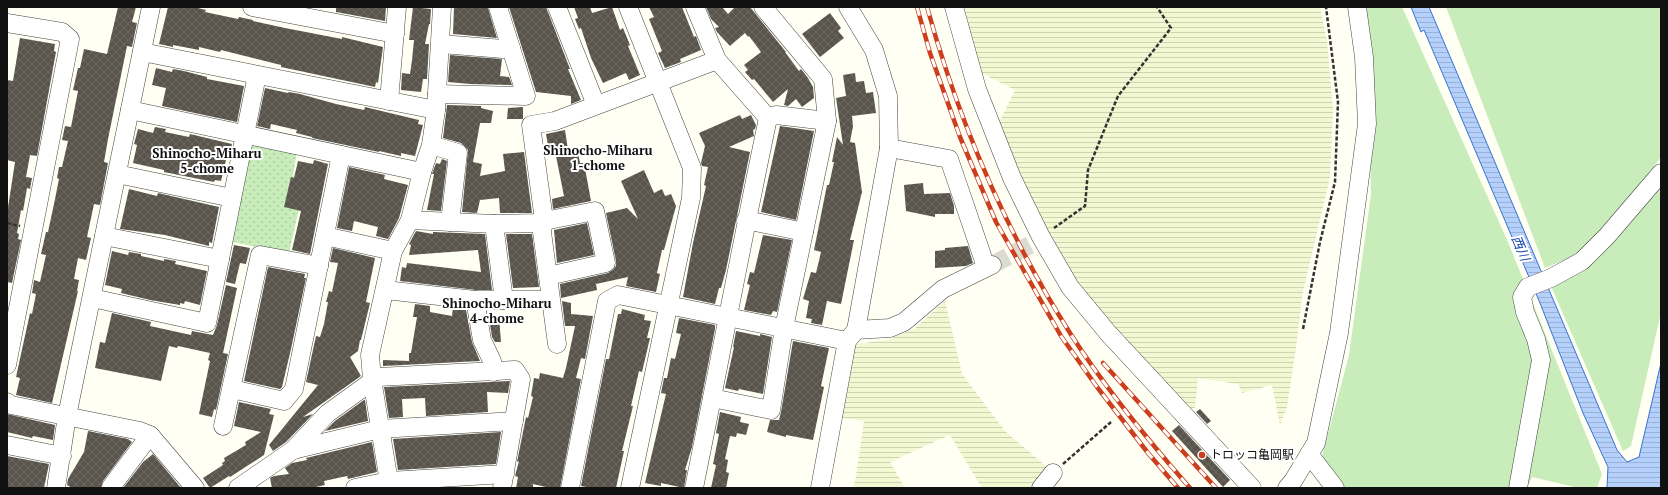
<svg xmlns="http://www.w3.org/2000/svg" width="1668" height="495" font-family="'PT Serif','Noto Sans JP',serif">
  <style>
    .farmland { fill: url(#farmland-rules) }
    .grass { fill: #c8edba }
    .park { fill: url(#park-dots) }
    .water { fill: url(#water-rules); stroke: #3671d7 }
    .building { fill: url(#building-cross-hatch) }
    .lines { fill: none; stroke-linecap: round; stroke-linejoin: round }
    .minor-tunnel { stroke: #dbdbd2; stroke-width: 18; stroke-dasharray: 18 9; stroke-linecap: butt }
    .minor-casing { stroke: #444; stroke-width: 19 }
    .path { stroke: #333; stroke-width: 2.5; stroke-dasharray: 4 2; stroke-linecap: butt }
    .minor { stroke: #fff; stroke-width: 18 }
    .rail-casing { stroke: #cc3e1d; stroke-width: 4.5 }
    .rail { stroke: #fff; stroke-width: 3; stroke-dasharray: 9; stroke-linecap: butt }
    .poi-dot { fill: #cc3e1d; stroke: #fff; stroke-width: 1.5 }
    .labels { text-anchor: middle; stroke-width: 4; stroke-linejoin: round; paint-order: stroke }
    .poi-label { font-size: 12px; fill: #111; stroke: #fff; text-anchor: start }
    .neighbourhood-label { font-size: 13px; font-weight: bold; fill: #111; stroke: #fff }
    .water-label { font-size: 13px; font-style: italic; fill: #0f43ad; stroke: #fff }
  </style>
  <defs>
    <pattern id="farmland-rules" width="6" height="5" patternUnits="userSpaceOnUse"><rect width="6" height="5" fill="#f2f8d1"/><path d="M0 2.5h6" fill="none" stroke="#ced4b2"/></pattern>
    <pattern id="park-dots" width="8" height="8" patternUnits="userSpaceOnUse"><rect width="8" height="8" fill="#c8edba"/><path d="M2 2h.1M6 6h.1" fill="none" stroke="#abca9f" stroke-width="1.8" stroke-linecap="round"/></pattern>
    <pattern id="water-rules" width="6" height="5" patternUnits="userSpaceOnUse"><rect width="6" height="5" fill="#b5d0fb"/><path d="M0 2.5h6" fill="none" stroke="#9bb2d6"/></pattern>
    <pattern id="building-cross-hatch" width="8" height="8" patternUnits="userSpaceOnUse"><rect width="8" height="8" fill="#5a554c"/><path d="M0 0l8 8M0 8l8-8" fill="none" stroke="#6d6962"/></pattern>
  </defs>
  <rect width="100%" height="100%" fill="#fffff4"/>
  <g class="farmland">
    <path d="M 958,7 L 1320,7 L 1327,41 L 1333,110 L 1330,177 L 1302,296 L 1297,341 L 1287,407 L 1280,425 L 1272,385 L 1242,393 L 1238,384 L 1198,378 L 1195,408 L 1187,410 L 1071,282 L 1043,228 L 998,125 L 1015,90 L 977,71 Z"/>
    <path d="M 945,301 L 962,374 L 1005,431 L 1047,467 L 1031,488 L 982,488 L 950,435 L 890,462 L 905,488 L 852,488 L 854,486 L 856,476 L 864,421 L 836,417 L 850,345 L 887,340 L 914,329 Z"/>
  </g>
  <g class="grass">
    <path d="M 1358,7 L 1402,7 L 1508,242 L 1602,474 L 1597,488 L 1579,488 L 1532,477 L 1527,488 L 1338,488 L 1319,468 L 1349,355 L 1371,194 L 1367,30 Z"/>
    <path d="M 1446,7 L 1661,7 L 1661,157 L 1608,226 L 1581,253 L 1545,268 Z"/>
    <path d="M 1661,184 L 1661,312 L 1631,446 L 1623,451 L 1550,284 Z"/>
  </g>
  <path class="park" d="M 259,142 L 297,151 L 293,176 L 306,179 L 289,253 L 232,242 L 249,148 Z"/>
  <path class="water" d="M 1411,7 L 1429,7 L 1617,450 L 1627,462 L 1639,457 L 1661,363 L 1661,488 L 1607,488 L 1608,467 L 1583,413 L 1540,303 L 1424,30 L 1421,32 Z"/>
  <g class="building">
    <path d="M 118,7 L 136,7 L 132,22 L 137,23 L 132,47 L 127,46 L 108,139 L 104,162 L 108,163 L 100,205 L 94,204 L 87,237 L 91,238 L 86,260 L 78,258 L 74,279 L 79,280 L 77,291 L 78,291 L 52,403 L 16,395 L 20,378 L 16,377 L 30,313 L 32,314 L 36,294 L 32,293 L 33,287 L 34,280 L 40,282 L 46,255 L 41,254 L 46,232 L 48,232 L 54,204 L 59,179 L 57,178 L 59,167 L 62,167 L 68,141 L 62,140 L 65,126 L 71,127 L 78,91 L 73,90 L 78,68 L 80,68 L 84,49 L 107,54 Z"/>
    <path d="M 168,7 L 194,7 L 206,10 L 205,12 L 238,19 L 239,17 L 253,20 L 253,21 L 285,28 L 342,39 L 342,37 L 383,47 L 378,83 L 376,82 L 375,87 L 281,67 L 281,65 L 221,50 L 220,52 L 199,47 L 199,50 L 173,45 L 173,47 L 159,44 Z"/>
    <path d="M 336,7 L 386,7 L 385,21 L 336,12 Z"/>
    <path d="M 413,7 L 431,9 L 430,24 L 429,24 L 425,44 L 429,44 L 427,79 L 423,79 L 421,92 L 401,90 L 402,73 L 410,74 L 412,60 L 414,40 L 409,40 Z"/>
    <path d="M 454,7 L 488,8 L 497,38 L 453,34 Z"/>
    <path d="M 509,7 L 546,7 L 570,69 L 568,69 L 581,100 L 571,104 L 571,96 L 536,92 Z"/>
    <path d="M 574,7 L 590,7 L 592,13 L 612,7 L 620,30 L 623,28 L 630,45 L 628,46 L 640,75 L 629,80 L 626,73 L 603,83 L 591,58 L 581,28 L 579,29 L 575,19 L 578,18 Z"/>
    <path d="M 649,7 L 682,7 L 694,37 L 696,36 L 701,50 L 680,59 L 681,62 L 665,68 L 658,53 L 662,51 L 649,19 L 654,17 Z"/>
    <path d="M 706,7 L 722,7 L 728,14 L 735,7 L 750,7 L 786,52 L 785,52 L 799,71 L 801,69 L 808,78 L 813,87 L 814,98 L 802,107 L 796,99 L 788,106 L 784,105 L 788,89 L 773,102 L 754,79 L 752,80 L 745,72 L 748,70 L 744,65 L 761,52 L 749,36 L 748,37 L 745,33 L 730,46 L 717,32 L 715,28 L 719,27 L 711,19 Z"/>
    <path d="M 830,13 L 841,28 L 838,31 L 844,38 L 820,57 L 802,34 Z"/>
    <path d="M 20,38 L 55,44 L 54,51 L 56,52 L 37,156 L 30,155 L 26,177 L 32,178 L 30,189 L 27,188 L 23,211 L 21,210 L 17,233 L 19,234 L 18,239 L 21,240 L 12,283 L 7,282 L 7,214 L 15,162 L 7,160 L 7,80 L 13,81 Z"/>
    <path d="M 450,55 L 502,59 L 500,76 L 509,77 L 512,85 L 470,84 L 448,82 Z"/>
    <path d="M 156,68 L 172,72 L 173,69 L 184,71 L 207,77 L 207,79 L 244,86 L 237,122 L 162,106 L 166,88 L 152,85 Z"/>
    <path d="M 855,73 L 856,82 L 864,81 L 866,93 L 873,92 L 876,113 L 852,116 L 853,126 L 850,142 L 855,143 L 862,192 L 850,240 L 854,240 L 841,304 L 827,301 L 822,325 L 811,323 L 812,319 L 806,318 L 809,301 L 803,299 L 811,272 L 816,273 L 821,252 L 814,250 L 827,185 L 829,185 L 834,162 L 832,162 L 837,137 L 843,145 L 836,98 L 846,96 L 843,75 Z"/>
    <path d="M 265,88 L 288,93 L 289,92 L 300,94 L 336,104 L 364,110 L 365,107 L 419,120 L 418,124 L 423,125 L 415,156 L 401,153 L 401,156 L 379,151 L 379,152 L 312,138 L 312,137 L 296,133 L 297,130 L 271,124 L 270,129 L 257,126 Z"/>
    <path d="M 447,105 L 481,106 L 481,108 L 493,111 L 491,123 L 480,123 L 473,162 L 482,164 L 480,176 L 505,171 L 503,154 L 524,152 L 532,213 L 500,213 L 499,198 L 480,200 L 477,213 L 462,212 L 468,150 L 461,143 L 443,138 Z"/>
    <path d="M 523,107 L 523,119 L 507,119 L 508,108 Z"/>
    <path d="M 740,115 L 742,119 L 751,115 L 756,125 L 755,129 L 753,130 L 754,136 L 729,147 L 750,152 L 726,270 L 721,288 L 719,288 L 715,304 L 683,297 L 693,243 L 706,186 L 704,185 L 708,167 L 702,166 L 701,163 L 705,146 L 699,133 Z"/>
    <path d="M 780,126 L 814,131 L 796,220 L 761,212 Z"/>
    <path d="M 155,127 L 166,129 L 165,132 L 189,137 L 190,134 L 232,144 L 229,160 L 226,160 L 221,181 L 215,180 L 214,182 L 164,172 L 164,170 L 133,163 L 137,145 L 134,144 L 138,129 L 153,133 Z"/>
    <path d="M 565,130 L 568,150 L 577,148 L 580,163 L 584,163 L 591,201 L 553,209 L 552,199 L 564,196 L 555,151 L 549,152 L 546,134 Z"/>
    <path d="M 442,159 L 447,161 L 441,211 L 427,210 L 434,174 L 432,174 L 436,163 L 440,164 Z"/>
    <path d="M 314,160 L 328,164 L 310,254 L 292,250 L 301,211 L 284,207 L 291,177 L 294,178 L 298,161 L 313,164 Z"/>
    <path d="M 349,167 L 385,175 L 384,179 L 408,185 L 399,218 L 388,239 L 376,236 L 378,227 L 354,221 L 352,231 L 337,228 Z"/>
    <path d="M 644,170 L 654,193 L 662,189 L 665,196 L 671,194 L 676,206 L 664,250 L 662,250 L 657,273 L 660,274 L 656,292 L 626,286 L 628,277 L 596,284 L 597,290 L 561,298 L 560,284 L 608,273 L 613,270 L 616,266 L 616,261 L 606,213 L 627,208 L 638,219 L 621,181 Z"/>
    <path d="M 923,183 L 924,194 L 950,193 L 954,206 L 954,214 L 935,214 L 935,217 L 906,211 L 904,185 Z"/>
    <path d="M 129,189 L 157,196 L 158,193 L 219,207 L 212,243 L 209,242 L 209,246 L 165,235 L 120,229 Z"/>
    <path d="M 587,223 L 594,255 L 557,263 L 554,230 Z"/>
    <path d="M 416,231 L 433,234 L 433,232 L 485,234 L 492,290 L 476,290 L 400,281 L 402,267 L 406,268 L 407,263 L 481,272 L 478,250 L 409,255 L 411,245 L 409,244 Z"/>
    <path d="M 506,234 L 532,234 L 539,287 L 513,288 Z"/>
    <path d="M 763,235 L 792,240 L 777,312 L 773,311 L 771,315 L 744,310 L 750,285 L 747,284 L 750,272 L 754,273 Z"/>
    <path d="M 234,245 L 250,248 L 246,264 L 240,263 L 235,284 L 226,282 Z"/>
    <path d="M 968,246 L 973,263 L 966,266 L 935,268 L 935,251 L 945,250 L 945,248 Z"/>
    <path d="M 333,248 L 375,258 L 366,302 L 370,303 L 361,340 L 360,340 L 358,351 L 350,357 L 361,376 L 303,417 L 313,414 L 286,442 L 273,451 L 269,445 L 318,385 L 306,382 L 316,336 L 320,337 L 324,324 L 328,302 L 326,302 L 329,291 L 332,292 L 338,263 L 330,262 Z"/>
    <path d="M 112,251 L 128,255 L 129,252 L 141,254 L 141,256 L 164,261 L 164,259 L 176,261 L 175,264 L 207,271 L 200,305 L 185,301 L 184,304 L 180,303 L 180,305 L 150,300 L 121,293 L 122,289 L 105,285 Z"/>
    <path d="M 268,267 L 305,274 L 304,278 L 306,278 L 291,349 L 282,387 L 280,389 L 244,381 Z"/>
    <path d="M 226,285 L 237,288 L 223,353 L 228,354 L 216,410 L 214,409 L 212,417 L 199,414 L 210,361 L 208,360 L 210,353 L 178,346 L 177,348 L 169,346 L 161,381 L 95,368 L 100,342 L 105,343 L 112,313 L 151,322 L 150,326 L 191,335 L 192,331 L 213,335 L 217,325 Z"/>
    <path d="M 562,301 L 571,303 L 571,314 L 593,316 L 585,359 L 581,358 L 576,378 L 581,379 L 560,488 L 550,488 L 533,484 L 533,488 L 516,488 L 518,477 L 515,476 L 519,461 L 517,462 L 526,417 L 528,418 L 533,397 L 531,396 L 534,378 L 539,379 L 540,373 L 563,378 L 566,368 L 575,326 L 565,326 Z"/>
    <path d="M 415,304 L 430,306 L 430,312 L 452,316 L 453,308 L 466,310 L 472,342 L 480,361 L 383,366 L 383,360 L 409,361 L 409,353 L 411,353 L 417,317 L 413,317 Z"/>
    <path d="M 622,309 L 645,315 L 644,320 L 651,321 L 647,338 L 650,338 L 642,372 L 639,371 L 631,406 L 633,406 L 622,451 L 624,451 L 616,488 L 592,488 L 581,486 L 606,359 L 609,359 L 618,314 L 621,314 Z"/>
    <path d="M 499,317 L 501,342 L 495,342 L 492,337 L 489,318 Z"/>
    <path d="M 679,318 L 715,325 L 715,329 L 692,447 L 685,470 L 687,470 L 684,488 L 661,483 L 661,486 L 645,483 L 666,394 L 661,393 L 664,378 L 667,378 L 671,358 L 675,359 L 681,334 L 676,333 Z"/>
    <path d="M 736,331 L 760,336 L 760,334 L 772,337 L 763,394 L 739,389 L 738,391 L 725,388 L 734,347 L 733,347 Z"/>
    <path d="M 793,341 L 829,348 L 821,386 L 824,387 L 813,440 L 786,435 L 786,437 L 767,432 L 770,420 L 779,420 L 781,412 Z"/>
    <path d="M 510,381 L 508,393 L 487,392 L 488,412 L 426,416 L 425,398 L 402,399 L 403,417 L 389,418 L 384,387 Z"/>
    <path d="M 364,400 L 365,400 L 368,421 L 325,431 L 335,421 Z"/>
    <path d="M 239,402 L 271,409 L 269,414 L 274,415 L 264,455 L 230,477 L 229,476 L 210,488 L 203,478 L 223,465 L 222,463 L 225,461 L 224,458 L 246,445 L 245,442 L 261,432 L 234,426 Z"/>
    <path d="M 1200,409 L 1211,421 L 1207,424 L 1196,412 Z"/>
    <path d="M 720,412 L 741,417 L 740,422 L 749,424 L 746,435 L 737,433 L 736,437 L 730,436 L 725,459 L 728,460 L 726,472 L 729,473 L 726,488 L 711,488 L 716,465 L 713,464 L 719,434 L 716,433 Z"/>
    <path d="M 7,414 L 55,425 L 53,440 L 33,436 L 32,438 L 7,432 Z"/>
    <path d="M 1179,425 L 1230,480 L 1223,487 L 1172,431 Z"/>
    <path d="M 88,431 L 128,439 L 132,442 L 103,481 L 101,488 L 72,488 L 67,485 L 68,479 L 84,452 Z"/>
    <path d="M 501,432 L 496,464 L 398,470 L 393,439 Z"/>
    <path d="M 372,442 L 377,472 L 348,479 L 347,476 L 324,481 L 325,485 L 311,488 L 272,488 L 270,478 L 274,476 L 289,474 L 285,468 L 292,463 L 307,460 L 306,458 Z"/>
    <path d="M 153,454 L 181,488 L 123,488 L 143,462 Z"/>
    <path d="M 7,456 L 49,464 L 44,488 L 7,488 Z"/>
  </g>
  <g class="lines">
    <path class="minor-tunnel" d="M 992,265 L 1030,245"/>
    <defs>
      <g id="minor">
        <path d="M 252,7 L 395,34"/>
        <path d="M 557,7 L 596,105"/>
        <path d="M 628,7 L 692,168 L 691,198 L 630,488"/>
        <path d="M 954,7 L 977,89 L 1012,178 L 1041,237 L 1070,287 L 1108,333 L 1252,488"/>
        <path d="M 7,23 L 62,32 L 70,39 L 7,365"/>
        <path d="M 441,44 L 503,49 L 511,48"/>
        <path d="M 142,52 L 436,110"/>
        <path d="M 437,94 L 526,96 L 498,7"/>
        <path d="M 389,101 L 397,7"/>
        <path d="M 130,110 L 422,172"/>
        <path d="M 768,118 L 776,115 L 827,121"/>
        <path d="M 431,145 L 458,153 L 450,222"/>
        <path d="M 889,148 L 949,159 L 986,267"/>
        <path d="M 117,174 L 232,198"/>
        <path d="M 410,220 L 494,224 L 504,300 L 550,300"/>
        <path d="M 746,220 L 804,232"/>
        <path d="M 494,224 L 534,223 L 595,211 L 606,263 L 548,276"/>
        <path d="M 104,236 L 220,259"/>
        <path d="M 325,236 L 393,251"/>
        <path d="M 385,290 L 475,300 L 504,300"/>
        <path d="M 92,298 L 207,323 L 257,75"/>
        <path d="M 475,300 L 482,340 L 492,361 L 494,372"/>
        <path d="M 856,330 L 890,328 L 904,322 L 943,289 L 992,265"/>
        <path d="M 557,344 L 542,232 L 544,220 L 531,125 L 555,121 L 717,60"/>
        <path d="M 232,389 L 284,401 L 294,389 L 341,155"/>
        <path d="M 712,398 L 771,410 L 784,328 L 827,121 L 823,79 L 763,7"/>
        <path d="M 7,402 L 11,405 L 140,431 L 150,435 L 111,487 L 112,488"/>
        <path d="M 223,426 L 260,255 L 319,266"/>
        <path d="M 150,435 L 195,488"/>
        <path d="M 7,445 L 62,456"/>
        <path d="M 293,450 L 380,429 L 514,421"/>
        <path d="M 1309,454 L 1335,488"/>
        <path d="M 56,488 L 67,416 L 151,7"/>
        <path d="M 238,488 L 293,450 L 328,413 L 378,377 L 515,370 L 521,379 L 502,488"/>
        <path d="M 355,488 L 389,481 L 505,474"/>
        <path d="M 390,488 L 372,379 L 370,355 L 393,251 L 410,220 L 422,172 L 431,145 L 436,110 L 442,7"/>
        <path d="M 570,488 L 607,301 L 618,295 L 847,341"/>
        <path d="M 694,488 C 719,365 742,241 768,118 L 717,60 L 695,7"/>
        <path d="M 820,488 L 847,341 L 856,330 L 889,148 L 888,96 L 874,50 L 848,7"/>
        <path d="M 1041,488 L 1053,473"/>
        <path d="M 1287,488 L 1293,481 L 1316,443 L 1339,333 L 1367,124 L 1364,57 L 1357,7"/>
        <path d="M 1518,488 L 1541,360 L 1536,339 L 1525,312 L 1522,297 L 1528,287 L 1551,278 L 1582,261 L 1607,236 L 1661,173"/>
      </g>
    </defs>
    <use href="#minor" class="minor-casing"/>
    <g class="path">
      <path d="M 7,223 L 20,226"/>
      <path d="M 1054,228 L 1085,206 L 1088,170 L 1118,96 L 1171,28 L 1157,7"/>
      <path d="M 1303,329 L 1320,242 L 1335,182 L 1338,102 L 1326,7"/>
      <path d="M 1063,464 L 1111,422"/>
    </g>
    <use href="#minor" class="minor"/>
    <defs>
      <g id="rail">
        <path d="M 917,7 L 930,53 L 960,137 L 996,222 L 1061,336 L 1097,387 L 1148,453 L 1178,488"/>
        <path d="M 927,7 C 959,122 1006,232 1070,333 C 1105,388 1147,439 1190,488"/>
        <path d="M 1103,363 L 1216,488"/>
      </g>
    </defs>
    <use href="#rail" class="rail-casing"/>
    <use href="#rail" class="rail"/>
  </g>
  <circle class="poi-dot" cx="1202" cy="455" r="4"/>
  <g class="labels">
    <g class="poi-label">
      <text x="1210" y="459">トロッコ亀岡駅</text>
    </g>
    <g class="neighbourhood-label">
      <text x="598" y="155">Shinocho-Miharu<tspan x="598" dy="15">1-chome</tspan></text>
      <text x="207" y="158">Shinocho-Miharu<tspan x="207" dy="15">5-chome</tspan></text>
      <text x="497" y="308">Shinocho-Miharu<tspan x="497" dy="15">4-chome</tspan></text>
    </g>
    <g class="water-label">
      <text transform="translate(1521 248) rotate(67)" y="5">西川</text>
    </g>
  </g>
  <rect width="1668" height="495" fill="none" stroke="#111111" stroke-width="16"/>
</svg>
